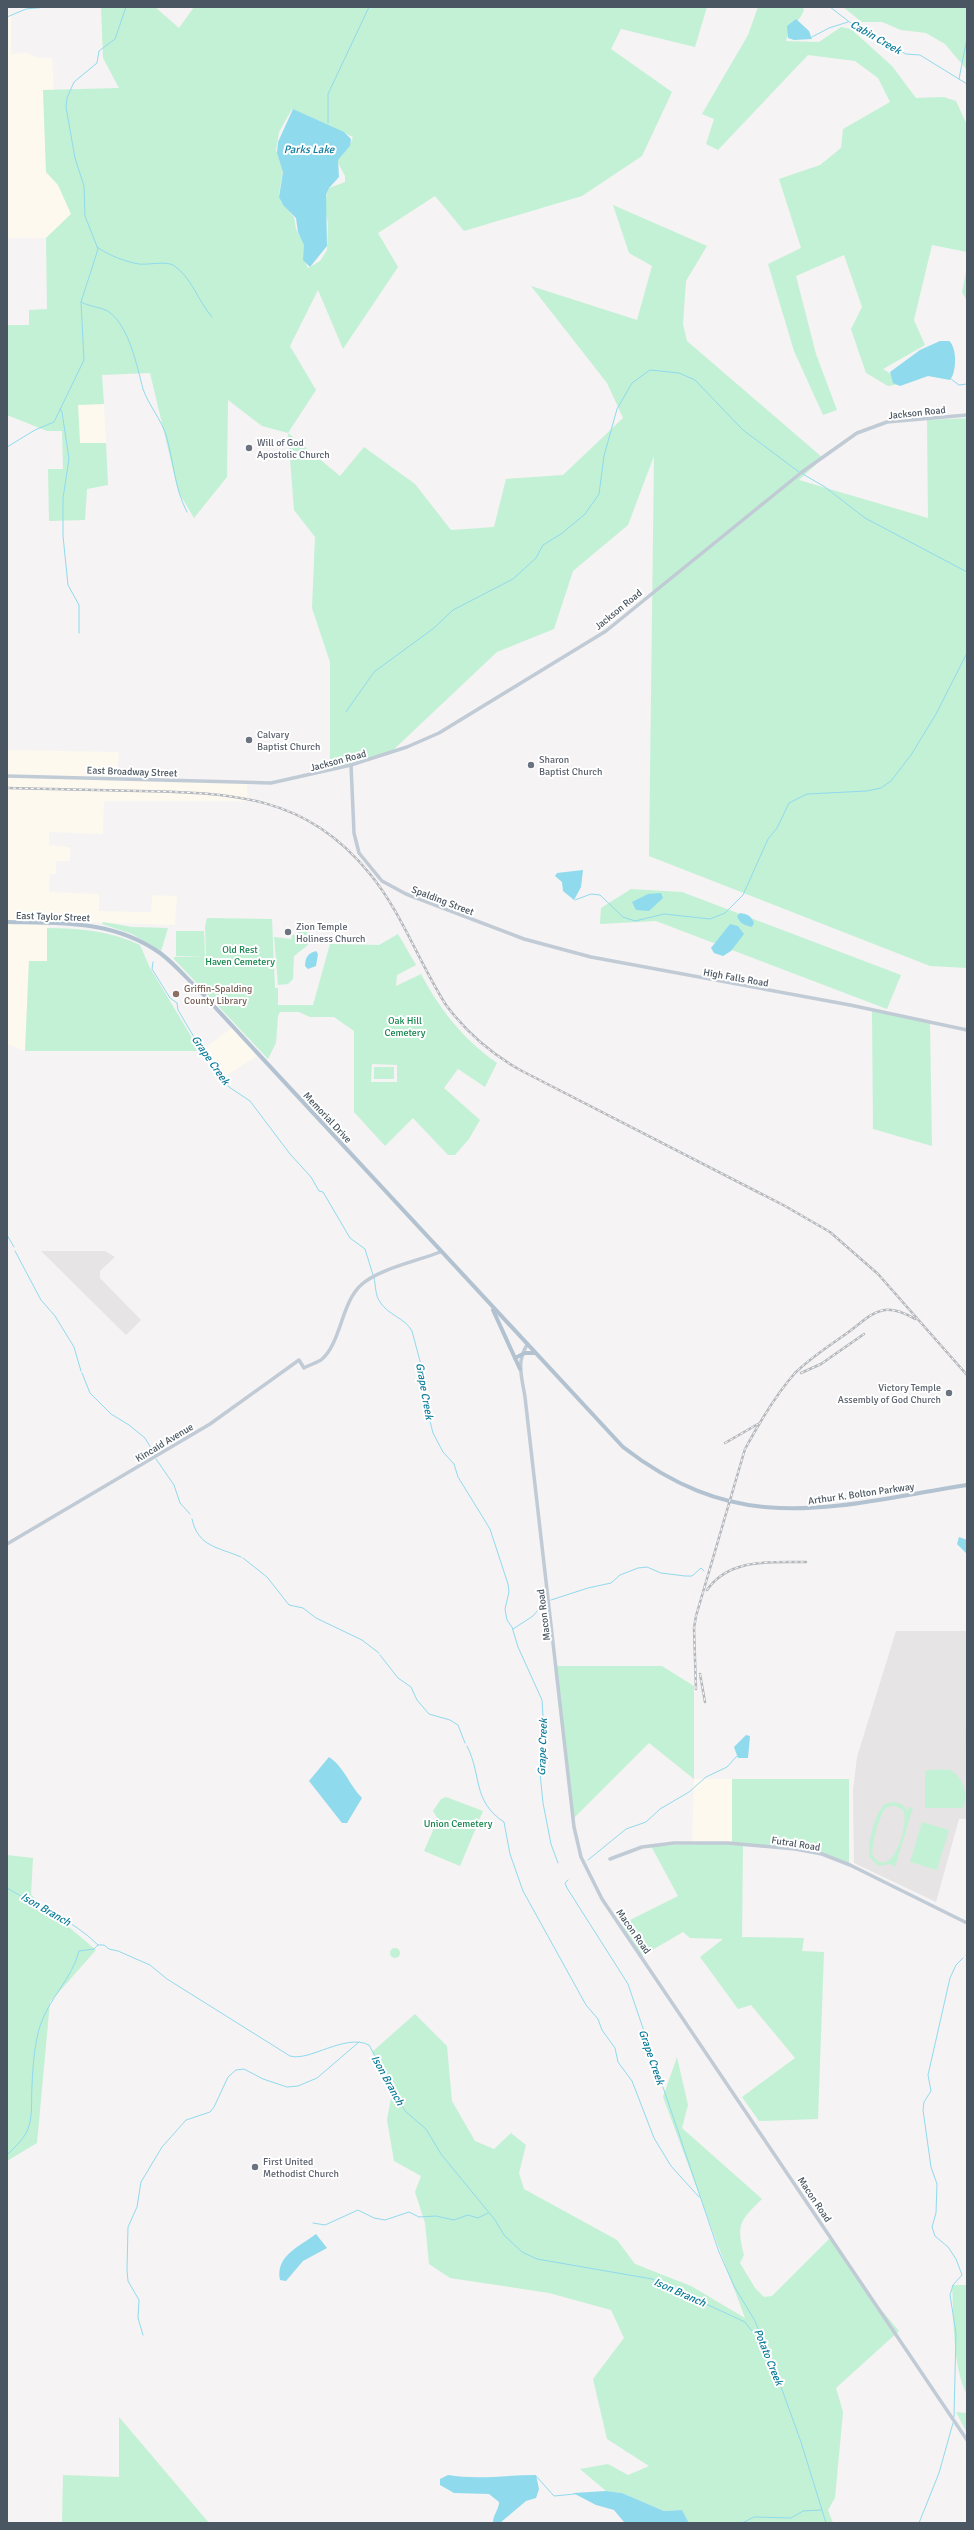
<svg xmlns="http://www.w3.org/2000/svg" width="974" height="2530" font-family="Signika,sans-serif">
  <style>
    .commercial { fill: #fdf9ef }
    .education { fill: #e6e4e5 }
    .green { fill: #c3f1d5; fill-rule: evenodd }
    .water { fill: #90daee }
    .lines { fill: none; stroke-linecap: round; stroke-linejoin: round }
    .stream { stroke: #90daee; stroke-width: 1 }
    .secondary { stroke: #c1cbd6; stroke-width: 3.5 }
    .primary { stroke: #b3c2d1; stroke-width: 4 }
    .rail-casing { stroke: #b5b8bd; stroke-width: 2.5 }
    .rail { stroke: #fff; stroke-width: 1; stroke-dasharray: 3; stroke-linecap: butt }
    .worship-dot { fill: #6b7280; stroke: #fff; stroke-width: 1.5 }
    .education-dot { fill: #8d6e63; stroke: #fff; stroke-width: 1.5 }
    .labels { text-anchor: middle; stroke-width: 4; stroke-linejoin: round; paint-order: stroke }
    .street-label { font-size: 10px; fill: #4a5661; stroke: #fff }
    .worship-label { font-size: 10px; fill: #5b616d; stroke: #fff; text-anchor: start }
    .park-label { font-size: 10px; fill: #17864f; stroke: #fff }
    .education-label { font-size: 10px; fill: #785e54; stroke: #fff; text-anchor: start }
    .water-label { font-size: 11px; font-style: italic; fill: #0c7c9b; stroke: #fff }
  </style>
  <rect width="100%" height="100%" fill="#f5f3f3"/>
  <g class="commercial">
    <path d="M 11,13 L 11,54 L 27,53 L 39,58 L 52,58 L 54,90 L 43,90 L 46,172 L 58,185 L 71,214 L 46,238 L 7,238 L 7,15 Z"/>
    <path d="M 104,404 L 106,443 L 80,443 L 78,405 Z"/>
    <path d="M 7,750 L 119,752 L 117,779 L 247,783 L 247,801 L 104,801 L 103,834 L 49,832 L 49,845 L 70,847 L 70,861 L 56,861 L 56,874 L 50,874 L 49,892 L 99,894 L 99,911 L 151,912 L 152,895 L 177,896 L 175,925 L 48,921 L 47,961 L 29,961 L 25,1051 L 7,1044 Z"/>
    <path d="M 232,1028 L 257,1056 L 226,1076 L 200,1051 Z"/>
    <path d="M 694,1779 L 732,1779 L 732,1843 L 692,1843 Z"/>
  </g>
  <g class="education">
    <path d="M 41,1251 L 105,1251 L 115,1257 L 100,1271 L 100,1278 L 141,1320 L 126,1335 Z"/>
    <path d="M 896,1631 L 967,1631 L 967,1819 L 959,1819 L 936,1902 L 854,1863 L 853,1790 L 857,1757 Z"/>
  </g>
  <g class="green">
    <path d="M 101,7 L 155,7 L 179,28 L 194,7 L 707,7 L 695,47 L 621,29 L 611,49 L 672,92 L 642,156 L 582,196 L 464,231 L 435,196 L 378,233 L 398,267 L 343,349 L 318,290 L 290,346 L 316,390 L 288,433 L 340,476 L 364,447 L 415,484 L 451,530 L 494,527 L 506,479 L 563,475 L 623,418 L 607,383 L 531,286 L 637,320 L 652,266 L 629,253 L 613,205 L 707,246 L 686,281 L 683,324 L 687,341 L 823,458 L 799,480 L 928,518 L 927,420 L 967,418 L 967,968 L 930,966 L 649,856 L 654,456 L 628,525 L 573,571 L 554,629 L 497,652 L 390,753 L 330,769 L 330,662 L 312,608 L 315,537 L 294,510 L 288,433 L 262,426 L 228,400 L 227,477 L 194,518 L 178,491 L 150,373 L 102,375 L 104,404 L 78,405 L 80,443 L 106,443 L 108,485 L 87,489 L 85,520 L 49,521 L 48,469 L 63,469 L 62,431 L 47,431 L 7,415 L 7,325 L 29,325 L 29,310 L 47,309 L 46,238 L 71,214 L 58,185 L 46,172 L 43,90 L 119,88 L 103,58 ZM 292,109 L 353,137 L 349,147 L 337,161 L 345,176 L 345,182 L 329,188 L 324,202 L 328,224 L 327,250 L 320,261 L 308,268 L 304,260 L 305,245 L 296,229 L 294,217 L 281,202 L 279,194 L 283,170 L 276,150 L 279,132 Z"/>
    <path d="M 758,7 L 803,7 L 804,10 C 799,23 791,24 786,41 L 819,42 L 841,27 L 851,29 L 892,66 L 916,98 L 944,97 L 956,101 L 967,125 L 967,252 L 932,245 L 914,320 L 925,345 L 883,369 L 904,383 L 888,386 L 866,373 L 851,329 L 862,307 L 844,255 L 796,276 L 816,354 L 837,410 L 823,415 L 794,351 L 768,264 L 801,248 L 779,179 L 820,165 L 841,148 L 843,129 L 890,102 L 878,78 L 855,61 L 808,55 L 718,150 L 706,144 L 714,119 L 702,114 L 748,35 Z"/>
    <path d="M 843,7 L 967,7 L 967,70 L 945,44 L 926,33 L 901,30 L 882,22 L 862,22 Z"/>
    <path d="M 967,267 L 967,301 L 962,292 Z"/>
    <path d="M 631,889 L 682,892 L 901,975 L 887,1009 L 656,921 L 600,924 L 601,908 Z"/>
    <path d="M 207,918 L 272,919 L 275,988 L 278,988 L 278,1005 L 313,1005 L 330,944 L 379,945 L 398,934 L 416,965 L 397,975 L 396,986 L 421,974 C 439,1009 464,1040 497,1063 L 485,1087 L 458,1069 L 444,1088 L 480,1120 L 469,1139 L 455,1155 L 448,1155 L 413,1118 L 385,1146 L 354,1112 L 354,1031 L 334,1017 L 310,1017 L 299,1012 L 280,1012 L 278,1016 L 276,1043 L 268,1059 L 174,959 L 174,957 L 206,956 L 205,926 ZM 372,1064 L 397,1065 L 397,1082 L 371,1082 Z"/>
    <path d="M 103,922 L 132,927 L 168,928 L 161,951 L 132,934 L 102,924 Z"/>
    <path d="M 298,927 L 307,928 L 308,945 L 294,956 L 293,979 L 288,984 L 278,985 L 274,937 L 291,939 L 292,935 L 297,935 Z"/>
    <path d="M 47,928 C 79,928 111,931 140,945 L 150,968 L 200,1051 L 25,1051 L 29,961 L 47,961 Z"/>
    <path d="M 176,931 L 204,931 L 205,956 L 176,956 Z"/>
    <path d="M 872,1011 L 930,1023 L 932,1146 L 873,1129 Z"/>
    <rect x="374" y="1067" width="20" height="12"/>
    <path d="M 554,1666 L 662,1666 L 694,1686 L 694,1779 L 649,1743 L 572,1820 Z"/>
    <path d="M 965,1730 L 967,1730 L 967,1773 L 966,1773 Z"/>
    <path d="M 929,1770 C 935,1770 943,1769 949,1770 C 962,1773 970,1797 962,1808 L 925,1808 L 925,1771 Z"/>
    <path d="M 732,1779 L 849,1779 L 849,1863 L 819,1853 L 743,1843 L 742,1937 L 804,1938 L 802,1951 L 824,1952 L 818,2119 L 759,2121 L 742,2097 L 795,2058 L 751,2005 L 738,2009 L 700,1957 L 723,1939 L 690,1938 L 683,1932 L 642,1956 L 620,1925 L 678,1896 L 651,1846 L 732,1843 Z"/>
    <path d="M 446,1797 L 483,1811 L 460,1866 L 424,1851 L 438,1819 L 433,1811 L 441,1799 Z"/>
    <path d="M 895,1802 L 903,1805 L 908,1811 L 909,1807 L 913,1808 L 895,1867 L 891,1864 L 879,1866 L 870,1858 C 866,1849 875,1813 883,1806 C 886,1803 890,1802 895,1802 ZM 895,1806 L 903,1810 C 910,1821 893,1882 873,1856 C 870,1848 880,1814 885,1809 C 888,1806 891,1806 895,1806 Z"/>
    <path d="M 922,1822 L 949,1830 L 937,1870 L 910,1862 Z"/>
    <path d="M 7,1855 L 33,1858 L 31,1895 L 96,1950 L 50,2002 L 37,2143 L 7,2161 Z"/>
    <circle cx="395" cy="1953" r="5"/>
    <path d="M 415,2014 L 447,2046 L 452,2101 L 475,2141 L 494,2149 L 511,2133 L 526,2145 L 519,2173 L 524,2189 L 617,2240 L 635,2264 L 691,2286 L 745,2318 L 663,2097 L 677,2057 L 688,2105 L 682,2128 L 762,2199 C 740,2221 736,2223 744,2255 L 740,2263 L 755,2288 L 764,2297 L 772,2296 L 830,2238 L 863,2288 L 899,2331 L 836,2388 L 843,2412 L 835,2498 L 828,2510 L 833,2523 L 689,2523 L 682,2510 L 664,2511 L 622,2493 L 606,2491 L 580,2469 L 608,2464 L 628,2475 L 649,2466 L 607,2439 L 593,2379 L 624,2338 L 611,2310 L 549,2293 L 450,2278 L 429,2264 L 425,2223 L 415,2192 L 421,2176 L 394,2161 L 387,2120 L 392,2092 L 372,2052 Z"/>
    <path d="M 952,2285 L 967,2285 L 967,2395 C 952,2365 954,2318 952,2285 Z"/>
    <path d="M 956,2412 L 967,2413 L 967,2433 Z"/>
    <path d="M 119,2417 L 209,2523 L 62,2523 L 63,2475 L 119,2477 Z"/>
  </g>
  <g class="water">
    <path d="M 796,19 L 809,31 L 812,39 L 794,40 L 788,38 L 787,26 Z"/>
    <path d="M 293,109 L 344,132 L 351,139 L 350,146 L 338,160 L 339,177 L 329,188 L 326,195 L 327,246 L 310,267 L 303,260 L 304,245 L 298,232 L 296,218 L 283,205 L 279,197 L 283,172 L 277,153 L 278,142 Z"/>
    <path d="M 940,341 L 949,341 C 957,347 957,372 950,380 L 928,376 L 900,386 L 893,383 L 890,372 L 920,350 Z"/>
    <path d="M 583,870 L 581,887 L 574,900 L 563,891 L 562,882 L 555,876 L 557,873 Z"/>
    <path d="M 661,893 L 663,898 L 649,911 L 636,910 L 632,902 L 648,894 Z"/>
    <path d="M 740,913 C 748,914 751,916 754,923 L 752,927 C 744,925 740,924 737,916 Z"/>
    <path d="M 730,924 L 738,926 L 744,934 L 731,951 L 723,956 L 714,953 L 711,948 Z"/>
    <path d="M 316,951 L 318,954 L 316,966 L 308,969 L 305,966 C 305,958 308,953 316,951 Z"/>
    <path d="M 959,1537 L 967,1540 L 967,1554 L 957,1544 Z"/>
    <path d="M 746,1735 L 750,1736 L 748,1758 L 738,1758 L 734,1747 Z"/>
    <path d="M 329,1757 C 345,1768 349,1785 362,1798 L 347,1823 L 342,1823 L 309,1781 Z"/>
    <path d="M 316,2234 L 327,2248 L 303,2261 L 286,2281 L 280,2280 C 275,2256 300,2246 316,2234 Z"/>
    <path d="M 448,2475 C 477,2480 506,2475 536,2475 L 539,2489 L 536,2498 L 526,2501 L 500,2523 L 493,2523 C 493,2514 499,2510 499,2502 L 489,2494 L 454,2493 L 440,2485 L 440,2479 Z"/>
    <path d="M 606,2491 L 622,2493 L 664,2511 L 682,2510 L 689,2523 L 624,2522 L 614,2510 L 596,2505 L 573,2493 Z"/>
  </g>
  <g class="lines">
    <g class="stream">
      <path d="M 830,7 L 852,24 L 896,49 L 906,54 L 920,55 L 967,84"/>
      <path d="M 7,17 L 26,9 L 47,7"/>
      <path d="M 812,37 L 829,28 L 848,22"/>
      <path d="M 959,79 L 967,38"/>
      <path d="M 328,123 L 328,94 L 369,7"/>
      <path d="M 97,247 C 108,255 126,262 139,264 C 149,265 165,261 173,265 C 191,276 198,301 212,317"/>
      <path d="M 81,302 C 90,307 105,308 109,312 C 129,326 137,366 143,389 C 148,404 161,419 166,435 C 174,462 174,487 187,512"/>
      <path d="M 951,379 L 959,385 L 967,384"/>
      <path d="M 60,409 L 62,412 L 69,459 L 63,498 L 63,536 L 68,585 L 79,605 L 79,633"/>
      <path d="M 7,447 L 35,430 L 54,422 L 84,360 L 81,302 L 98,249 L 85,216 L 84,186 L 75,158 L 66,107 L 67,98 L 74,82 L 97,63 L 99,51 L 115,39 L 126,7"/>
      <path d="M 801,473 L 825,487 L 865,518 L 967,572"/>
      <path d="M 346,712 L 374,672 L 434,628 L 453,610 L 513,579 L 536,558 L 543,545 L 561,534 L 585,514 L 599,494 L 604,456 L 617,409 L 632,383 L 650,370 L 679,373 L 695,380 L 743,430 L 799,472"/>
      <path d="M 575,900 L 591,894 L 600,895 L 623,917 L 635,921 L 664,914 L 710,919 L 725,913 L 743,895 L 768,839 L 777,828 L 789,803 L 807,794 L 867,791 L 881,788 L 891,781 L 911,755 L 936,714 L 967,653"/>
      <path d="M 153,962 L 152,969 L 170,998 L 177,1003 L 178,1010 L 204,1054 L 229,1087 L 250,1101 L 290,1154 L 311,1177 L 319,1191 L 323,1192 L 350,1238 L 365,1249 L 373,1275"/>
      <path d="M 7,1235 L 14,1247"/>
      <path d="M 15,1251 L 41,1300 L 55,1316 L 74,1347 L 81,1371"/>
      <path d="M 374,1278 C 376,1286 375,1295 380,1302 C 388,1315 405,1318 412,1331 L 425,1380 L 425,1402 L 433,1433 L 443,1452 L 454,1464 L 458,1477 L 490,1529 L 508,1584 L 509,1592 L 505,1609 L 507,1620 L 512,1627 L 518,1647 L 542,1700 L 544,1734 L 540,1773 L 543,1803 L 551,1844 L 558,1863"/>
      <path d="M 82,1373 L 90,1393 L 111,1414 L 129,1425 L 145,1438 L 155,1455"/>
      <path d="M 156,1459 L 174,1485 L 180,1503 L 190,1514"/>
      <path d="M 192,1519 C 198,1547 218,1547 241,1557"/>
      <path d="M 243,1558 L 267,1577 L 289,1605 L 303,1608 L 316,1618 L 362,1640 L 379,1653"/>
      <path d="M 551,1600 L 588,1588 L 611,1583 L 620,1575 L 638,1568 L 647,1567 L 661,1573 L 685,1576 L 692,1576 L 701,1568 L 704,1571"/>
      <path d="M 513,1629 L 533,1616 L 543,1604"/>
      <path d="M 380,1655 L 398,1678 L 411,1687 L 417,1700 L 429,1714 L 450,1720 L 458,1725 L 465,1743"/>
      <path d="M 467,1746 C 482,1775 472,1801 504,1822 L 510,1854 L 523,1891 L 586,2005 L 598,2019 L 602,2030 L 615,2048 L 618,2062 L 632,2081 L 654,2138 L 671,2166 L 699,2197"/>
      <path d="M 588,1860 L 626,1829 L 646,1822 L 660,1809 L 689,1792 L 706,1777 L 727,1767 L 737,1756"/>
      <path d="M 568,1880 L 565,1883 L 567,1888 L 628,1984 L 719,2252 L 734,2286 L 755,2321 L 772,2362 L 801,2442 L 826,2523"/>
      <path d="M 7,1888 C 38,1907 72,1919 98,1945 L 104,1945 L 109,1949 L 118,1951 L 150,1965 L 167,1979 L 290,2056 C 309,2062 345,2033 369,2045 L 405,2111 L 426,2129 L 441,2154 L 495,2220 L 504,2235 L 522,2252 L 537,2259 L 652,2279 L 745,2322 L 751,2330 L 761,2334"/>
      <path d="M 966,1955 L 967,1954"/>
      <path d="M 7,2155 C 15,2147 24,2139 28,2129 C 33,2116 31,2100 32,2086 C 33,2066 34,2046 40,2026 C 49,1998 72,1979 79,1951 L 94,1949 L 98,1945"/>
      <path d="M 313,2223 L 325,2225 L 358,2210 L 374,2218 L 385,2220 L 409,2212 L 419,2217 L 436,2216 L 454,2220 L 468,2215 L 478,2218 L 488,2213"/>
      <path d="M 143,2335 L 138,2318 L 139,2300 L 128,2281 L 127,2270 L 128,2227 L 137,2207 L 141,2182 L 162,2147 L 186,2120 L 210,2112 L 214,2107 L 228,2077 L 236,2070 L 244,2069 L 263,2079 L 287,2087 L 298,2086 L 317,2078 L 359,2042"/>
      <path d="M 954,2417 L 956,2333 L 950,2295 L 953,2285 L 962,2275 L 956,2259 L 948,2247 L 935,2236 L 932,2227 L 936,2213 L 937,2184 L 931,2167 L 923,2110 L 924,2102 L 931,2091 L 928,2075 L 950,1978 L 956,1965 L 963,1958"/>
      <path d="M 536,2476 L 554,2496 L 575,2494"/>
      <path d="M 742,2523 L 754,2517 L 791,2518 L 803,2511 L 821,2510"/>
      <path d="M 919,2523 L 939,2473 L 953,2423"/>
    </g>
    <g class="secondary">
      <path d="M 351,765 L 354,833 L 359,853 L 382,881 L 406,894 L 524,939 L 591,957 L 850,1005 L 967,1030"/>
      <path d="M 7,776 L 271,783 L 351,765 L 407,747 L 439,733 L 606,631 L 802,472 L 857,433 L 887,422 L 967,415"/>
      <path d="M 527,1345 C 516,1362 522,1378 525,1397 L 574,1827 L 581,1857 L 602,1899 L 967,2440"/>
      <path d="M 7,1544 L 210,1424 L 299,1360 L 304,1368 C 309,1365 316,1363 321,1360 C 341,1344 341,1303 361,1285 C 378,1269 418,1261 440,1252"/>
      <path d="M 610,1859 L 642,1847 L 674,1843 L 728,1843 L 795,1849 L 822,1854 L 850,1865 L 967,1923"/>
    </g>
    <g class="primary">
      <path d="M 7,922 C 61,923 114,920 160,953 C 175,964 187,979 200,991 L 623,1447 C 742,1539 832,1506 967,1485"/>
      <path d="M 493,1310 L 520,1369"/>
      <path d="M 515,1358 L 525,1353 L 534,1353"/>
    </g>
    <defs>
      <g id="rail">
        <path d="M 7,788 C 51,789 96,790 140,791 C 234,793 306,795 370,874 C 402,913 419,963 446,1005 C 467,1033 491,1054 522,1071 L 785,1206 L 830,1232 L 878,1274 L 967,1375"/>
        <path d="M 801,1373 L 821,1364 L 864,1334"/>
        <path d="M 725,1443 L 758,1424"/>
        <path d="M 707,1590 C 729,1558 771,1562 806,1562"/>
        <path d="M 700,1674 L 705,1702"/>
        <path d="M 696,1689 L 694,1628 L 696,1616 L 745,1449 C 757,1427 778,1392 795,1373 C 809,1359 827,1347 843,1336 C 871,1317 879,1298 915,1319"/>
      </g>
    </defs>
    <use href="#rail" class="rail-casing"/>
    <use href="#rail" class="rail"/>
  </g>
  <g class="worship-dot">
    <circle cx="249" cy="448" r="4"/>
    <circle cx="249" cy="740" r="4"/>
    <circle cx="531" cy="765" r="4"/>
    <circle cx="288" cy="932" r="4"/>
    <circle cx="949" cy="1393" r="4"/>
    <circle cx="255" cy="2167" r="4"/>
  </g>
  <circle class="education-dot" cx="176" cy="994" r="4"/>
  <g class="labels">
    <g class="street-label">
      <text transform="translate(917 412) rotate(-6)" y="4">Jackson Road</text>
      <text transform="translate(618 609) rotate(-39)" y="4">Jackson Road</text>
      <text transform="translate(338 760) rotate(-15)" y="4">Jackson Road</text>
      <text transform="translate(132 771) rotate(2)" y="4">East Broadway Street</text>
      <text transform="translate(443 900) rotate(21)" y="4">Spalding Street</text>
      <text transform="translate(53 916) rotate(2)" y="4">East Taylor Street</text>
      <text transform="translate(736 977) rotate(10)" y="4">High Falls Road</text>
      <text transform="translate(328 1117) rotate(47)" y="4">Memorial Drive</text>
      <text transform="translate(164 1442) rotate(-31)" y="4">Kincaid Avenue</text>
      <text transform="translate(861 1493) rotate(-8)" y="4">Arthur K. Bolton Parkway</text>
      <text transform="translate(543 1615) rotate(-97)" y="4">Macon Road</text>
      <text transform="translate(796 1843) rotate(9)" y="4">Futral Road</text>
      <text transform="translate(634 1931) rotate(55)" y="4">Macon Road</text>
      <text transform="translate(815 2199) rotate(56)" y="4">Macon Road</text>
    </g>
    <g class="worship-label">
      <text x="257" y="446">Will of God<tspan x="257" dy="12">Apostolic Church</tspan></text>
      <text x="257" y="738">Calvary<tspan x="257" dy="12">Baptist Church</tspan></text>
      <text x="539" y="763">Sharon<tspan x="539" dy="12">Baptist Church</tspan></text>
      <text x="296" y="930">Zion Temple<tspan x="296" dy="12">Holiness Church</tspan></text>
      <text x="941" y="1391" text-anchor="end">Victory Temple<tspan x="941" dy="12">Assembly of God Church</tspan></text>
      <text x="263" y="2165">First United<tspan x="263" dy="12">Methodist Church</tspan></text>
    </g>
    <g class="park-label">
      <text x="240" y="953">Old Rest<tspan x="240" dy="12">Haven Cemetery</tspan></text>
      <text x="405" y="1024">Oak Hill<tspan x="405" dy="12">Cemetery</tspan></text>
      <text x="458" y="1827">Union Cemetery</text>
    </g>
    <g class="education-label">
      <text x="184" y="992">Griffin-Spalding<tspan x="184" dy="12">County Library</tspan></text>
    </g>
    <g class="water-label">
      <text transform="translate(876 37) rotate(30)" y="4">Cabin Creek</text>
      <text x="309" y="153">Parks Lake</text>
      <text transform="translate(211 1060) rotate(55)" y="4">Grape Creek</text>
      <text transform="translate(425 1391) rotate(80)" y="4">Grape Creek</text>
      <text transform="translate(542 1747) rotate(-88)" y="4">Grape Creek</text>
      <text transform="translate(46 1909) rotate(30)" y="4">Ison Branch</text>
      <text transform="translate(652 2057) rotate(71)" y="4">Grape Creek</text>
      <text transform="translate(388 2080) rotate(61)" y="4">Ison Branch</text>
      <text transform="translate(680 2292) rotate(24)" y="4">Ison Branch</text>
      <text transform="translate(769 2357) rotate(68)" y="4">Potato Creek</text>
    </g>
  </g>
  <rect width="974" height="2530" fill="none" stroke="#4a5661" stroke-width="16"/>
</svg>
